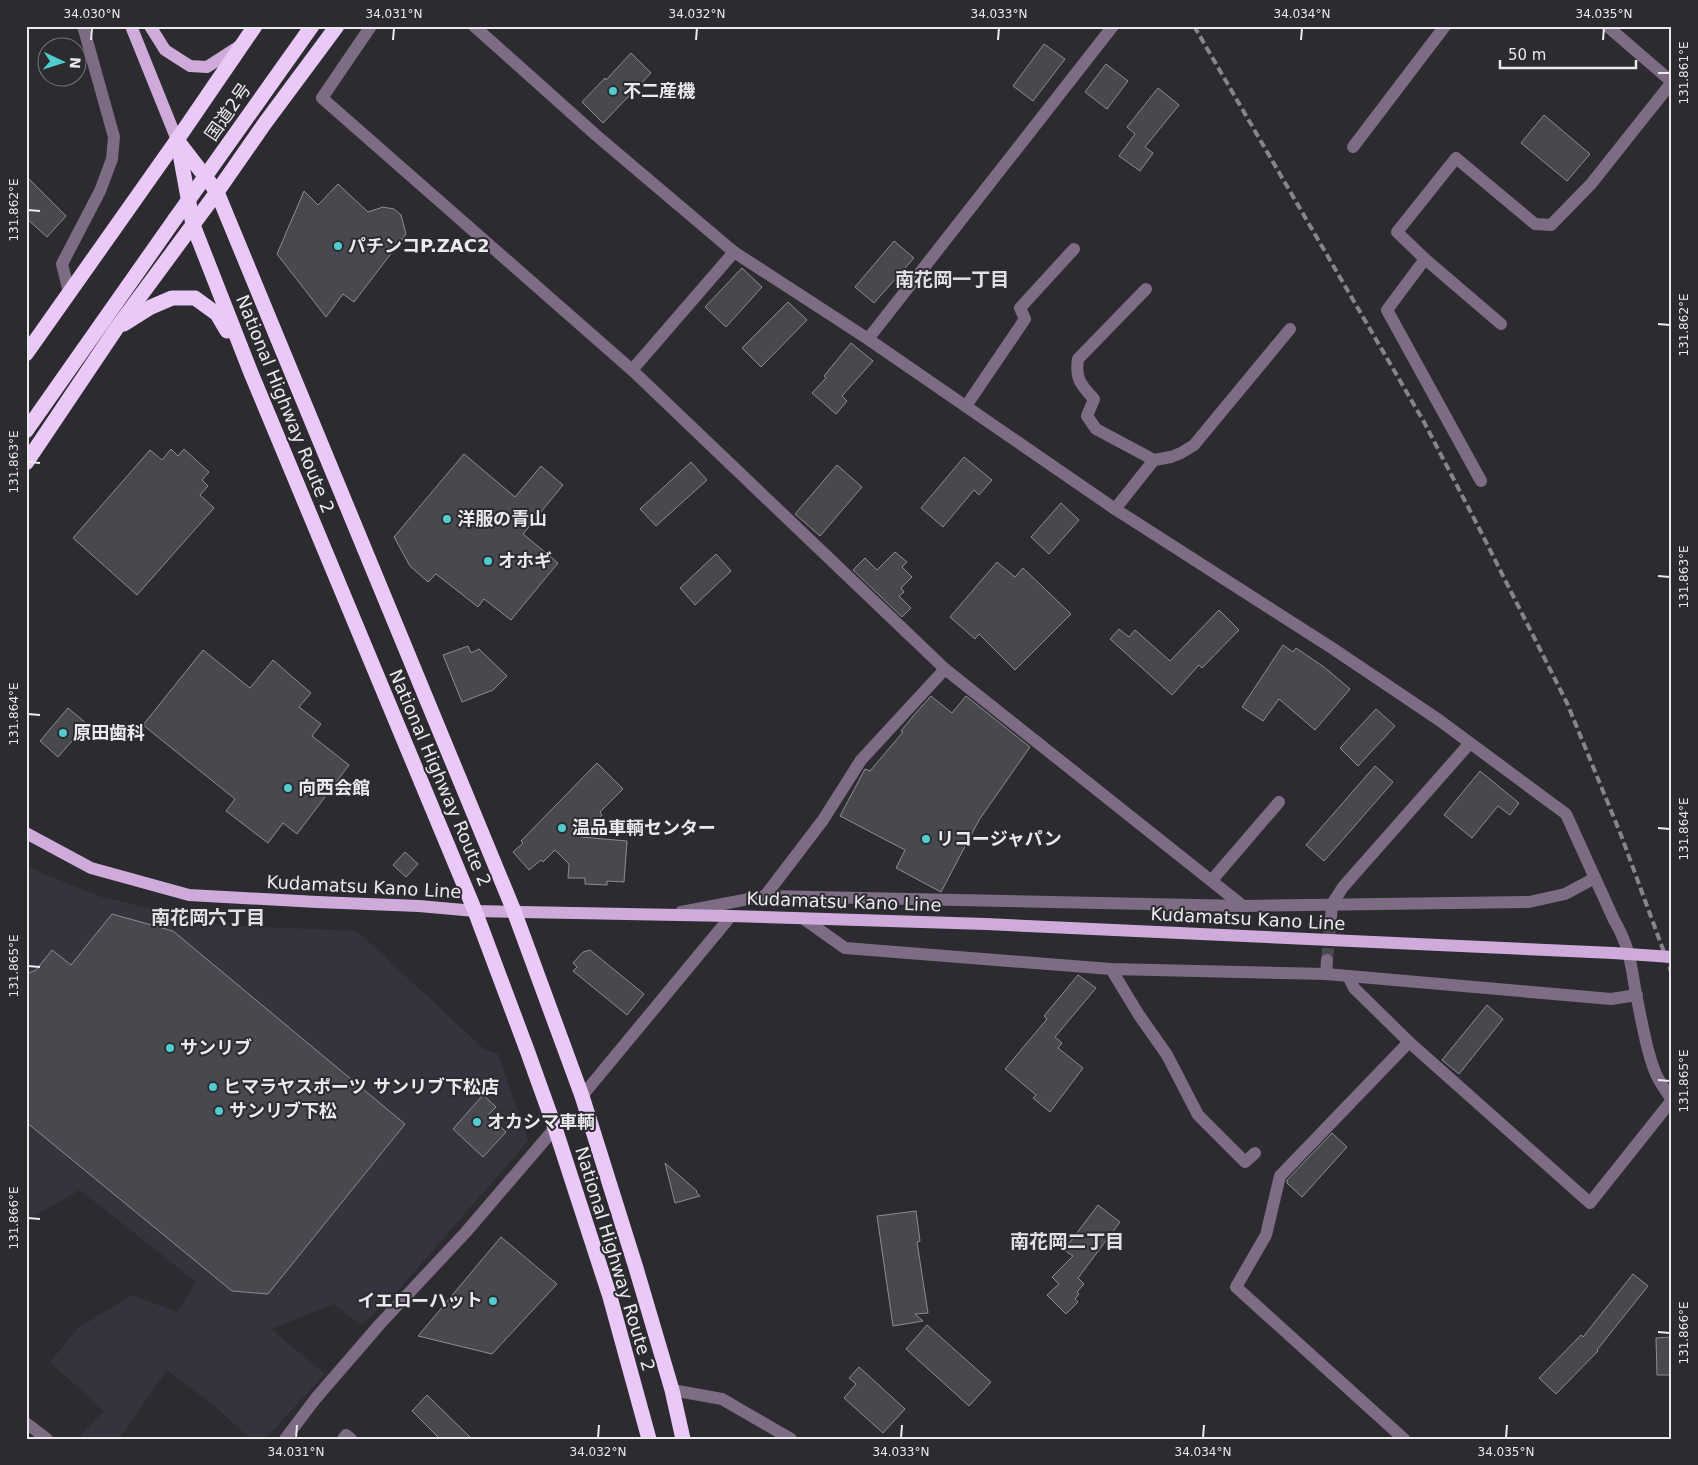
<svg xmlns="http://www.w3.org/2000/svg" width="1698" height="1465" font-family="'DejaVu Sans','Noto Sans JP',sans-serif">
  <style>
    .built { fill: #36333e }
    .building { fill: #48494e; stroke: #8b8d93 }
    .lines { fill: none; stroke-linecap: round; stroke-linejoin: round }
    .minor-tunnel { stroke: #48484c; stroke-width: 12; stroke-dasharray: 12 6; stroke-linecap: butt }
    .minor { stroke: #7d6c83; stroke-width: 12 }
    .major { stroke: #cfabdc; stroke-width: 12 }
    .highway { stroke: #eac8f7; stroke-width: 15 }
    .rail { stroke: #868589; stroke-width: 4; stroke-dasharray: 8 4; stroke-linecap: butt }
    .major-bridge { stroke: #cfabdc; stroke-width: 12 }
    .highway-bridge { stroke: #eac8f7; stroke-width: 15 }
    .ticks { fill: none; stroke: #eae9ec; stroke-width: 2 }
    .poi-dot { fill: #52cdcf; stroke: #2c2b30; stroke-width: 2 }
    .labels { text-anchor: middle; stroke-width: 4; stroke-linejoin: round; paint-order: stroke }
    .poi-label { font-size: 18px; font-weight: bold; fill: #eae9ec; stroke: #2c2b30; text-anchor: start }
    .street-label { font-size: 18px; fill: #eae9ec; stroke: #2c2b30 }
    .neighbourhood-label { font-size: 19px; font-weight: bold; fill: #e0dfe6; stroke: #2c2b30 }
    .neatline { fill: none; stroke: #eae9ec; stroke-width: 2 }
    .ticks-label { font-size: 12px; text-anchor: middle; fill: #eae9ec }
  </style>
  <rect width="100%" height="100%" fill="#2c2b30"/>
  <path class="built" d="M 26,864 L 42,873 L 102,897 L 220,925 L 357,931 L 485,1050 L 498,1054 L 528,1141 L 395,1294 L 361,1325 L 334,1304 L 271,1329 L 325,1374 L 265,1439 L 250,1439 L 218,1409 L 167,1370 L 119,1439 L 77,1439 L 104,1411 L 50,1362 L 78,1328 L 132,1295 L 177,1312 L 196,1282 L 80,1190 L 26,1220 Z"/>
  <g class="building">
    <path d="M 1044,44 L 1065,59 L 1033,101 L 1013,86 Z"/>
    <path d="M 631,53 L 651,73 L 603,123 L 582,102 L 605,78 L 606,80 Z"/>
    <path d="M 1106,64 L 1128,81 L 1107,109 L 1085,92 Z"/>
    <path d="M 1158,88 L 1179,105 L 1145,147 L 1153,153 L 1140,171 L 1119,156 L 1135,134 L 1127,127 Z"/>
    <path d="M 1544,115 L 1590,154 L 1567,181 L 1521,143 Z"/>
    <path d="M 26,176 L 66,216 L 47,237 L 26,218 Z"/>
    <path d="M 338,184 L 368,212 L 383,207 L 394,209 L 401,215 L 406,234 L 354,302 L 343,294 L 326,317 L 277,254 L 304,191 L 318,205 Z"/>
    <path d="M 894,241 L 914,258 L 874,303 L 855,287 Z"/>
    <path d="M 742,268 L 762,287 L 726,327 L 705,307 Z"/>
    <path d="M 788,302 L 807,320 L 761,367 L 742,348 Z"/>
    <path d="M 851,343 L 873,361 L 842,396 L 847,401 L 836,414 L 812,393 L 826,378 L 824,376 Z"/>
    <path d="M 171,449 L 178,456 L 184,449 L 209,472 L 202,480 L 208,486 L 200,495 L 214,508 L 137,595 L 73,538 L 150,450 L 162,460 Z"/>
    <path d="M 464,454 L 515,497 L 541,466 L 563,485 L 523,534 L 558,563 L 511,620 L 484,599 L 478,607 L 436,574 L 428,582 L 410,566 L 394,537 Z"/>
    <path d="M 964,457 L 992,480 L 979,495 L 974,490 L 943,527 L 921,508 Z"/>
    <path d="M 691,462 L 707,480 L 656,526 L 640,509 Z"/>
    <path d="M 837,465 L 862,487 L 820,536 L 795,514 Z"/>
    <path d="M 1061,503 L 1079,520 L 1049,554 L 1031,537 Z"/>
    <path d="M 895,552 L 907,562 L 902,567 L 912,577 L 901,588 L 904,592 L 899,596 L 911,608 L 902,617 L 853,570 L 865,558 L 877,570 Z"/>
    <path d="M 716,554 L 731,571 L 695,605 L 680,588 Z"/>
    <path d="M 997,562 L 1015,577 L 1023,568 L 1071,614 L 1015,670 L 979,634 L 975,639 L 950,617 Z"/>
    <path d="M 1219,610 L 1239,630 L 1202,668 L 1199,665 L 1172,695 L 1110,639 L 1119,629 L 1129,637 L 1135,630 L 1170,661 Z"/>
    <path d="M 1283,645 L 1293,652 L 1296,648 L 1324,667 L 1350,689 L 1315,730 L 1279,699 L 1263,721 L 1242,707 Z"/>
    <path d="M 468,646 L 471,653 L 479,649 L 507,676 L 493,690 L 462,702 L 443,655 Z"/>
    <path d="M 203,650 L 250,688 L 273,660 L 311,693 L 299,707 L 321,724 L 312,736 L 349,765 L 297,834 L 283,823 L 268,843 L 226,811 L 235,799 L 143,725 Z"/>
    <path d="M 931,696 L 952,713 L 966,696 L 1030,747 L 979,820 L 941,892 L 896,868 L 905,850 L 840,816 L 865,769 L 870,771 L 903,732 L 901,731 L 914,715 Z"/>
    <path d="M 68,708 L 87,724 L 58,757 L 40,741 Z"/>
    <path d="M 1376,709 L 1395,726 L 1358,766 L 1340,748 Z"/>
    <path d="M 597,763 L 623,789 L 600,812 L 602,815 L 581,837 L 627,841 L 624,882 L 607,881 L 607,885 L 585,884 L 585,878 L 568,878 L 569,864 L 555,850 L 543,862 L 541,860 L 529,870 L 513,852 L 523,843 L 521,841 Z"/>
    <path d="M 1375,766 L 1393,782 L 1324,861 L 1306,845 Z"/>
    <path d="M 1480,771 L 1519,803 L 1510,815 L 1498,806 L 1472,838 L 1444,815 Z"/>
    <path d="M 405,852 L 418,864 L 406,877 L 393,865 Z"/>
    <path d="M 112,914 L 173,931 L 405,1124 L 268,1294 L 232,1291 L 26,1122 L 26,974 L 36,970 L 52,950 L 71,965 Z"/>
    <path d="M 590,950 L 644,994 L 627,1015 L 573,971 L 577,967 L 573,963 L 583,952 Z"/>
    <path d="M 1078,975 L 1096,988 L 1055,1037 L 1062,1043 L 1058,1048 L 1083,1068 L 1050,1112 L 1033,1098 L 1036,1095 L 1005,1069 L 1047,1019 L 1044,1016 Z"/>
    <path d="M 1487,1005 L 1503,1019 L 1459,1074 L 1442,1060 Z"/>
    <path d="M 483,1095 L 496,1107 L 488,1115 L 506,1132 L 483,1157 L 453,1129 Z"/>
    <path d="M 1332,1133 L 1347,1147 L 1302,1197 L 1287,1183 L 1287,1180 Z"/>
    <path d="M 665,1163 L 697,1191 L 696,1192 L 700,1196 L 675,1203 Z"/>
    <path d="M 1098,1205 L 1120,1222 L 1078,1278 L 1084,1284 L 1077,1292 L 1079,1294 L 1075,1299 L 1078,1302 L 1066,1314 L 1047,1295 L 1059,1284 L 1052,1277 L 1073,1256 L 1064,1250 Z"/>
    <path d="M 916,1211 L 920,1241 L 917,1242 L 928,1313 L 915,1314 L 923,1321 L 893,1326 L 877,1216 Z"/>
    <path d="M 501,1237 L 557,1284 L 492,1354 L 418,1336 Z"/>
    <path d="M 1633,1274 L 1648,1286 L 1597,1350 L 1598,1351 L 1556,1394 L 1539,1378 L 1581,1335 L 1583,1337 Z"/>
    <path d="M 927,1325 L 991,1382 L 969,1406 L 906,1349 Z"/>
    <path d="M 1672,1337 L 1672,1375 L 1657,1375 L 1656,1338 Z"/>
    <path d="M 859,1367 L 905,1409 L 883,1433 L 844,1398 L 856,1384 L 849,1378 Z"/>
    <path d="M 427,1395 L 472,1439 L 440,1439 L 412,1411 Z"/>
  </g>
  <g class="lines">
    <path class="minor-tunnel" d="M 1327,960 L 1331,917"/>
    <g class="minor">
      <path d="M 371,26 L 322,98 L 632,370 L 945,669 L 1243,906"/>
      <path d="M 474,26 L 597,136 L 734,252 L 868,339 L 1115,509 L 1332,648 L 1439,720 L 1566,814 L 1614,920 C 1630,947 1631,965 1636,994 C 1641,1017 1648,1061 1659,1080 C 1663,1087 1668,1094 1672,1100"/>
      <path d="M 1607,26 L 1672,82"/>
      <path d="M 1353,147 L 1445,26"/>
      <path d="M 1425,259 L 1387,310 L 1481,481"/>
      <path d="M 1146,289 L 1078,359 C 1075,379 1081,385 1094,399 L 1087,416 L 1096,429 L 1154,460 L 1171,457 L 1181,453 L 1194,445 L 1290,329"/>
      <path d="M 69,292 L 62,264 L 100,191 L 112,159 L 114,137 L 83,26"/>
      <path d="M 1501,324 L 1425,259 L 1397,232 L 1456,158 L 1535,224 L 1551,225 L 1591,184 L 1672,82"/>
      <path d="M 868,339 L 1113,26"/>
      <path d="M 632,370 L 734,252"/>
      <path d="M 966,406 L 1025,319 L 1020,308 L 1074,249"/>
      <path d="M 1115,509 L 1154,460"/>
      <path d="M 1212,880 L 1279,802"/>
      <path d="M 765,896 L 823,820 L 861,760 L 945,669"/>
      <path d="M 681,912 L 765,896 L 1243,906 L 1529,902 L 1565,894 L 1595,878"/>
      <path d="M 1331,917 L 1332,904 L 1343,887 L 1470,743"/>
      <path d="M 804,919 L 845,948 L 1111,969 L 1326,974 L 1611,999 L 1637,995"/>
      <path d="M 1111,969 L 1139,1015 L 1167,1055 L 1198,1115 L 1245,1162 L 1255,1153"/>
      <path d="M 1326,974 L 1327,960"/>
      <path d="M 1348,976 L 1354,988 L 1409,1042 L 1590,1203 L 1672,1100"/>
      <path d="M 582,1096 L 731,916"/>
      <path d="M 672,1390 L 722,1399 L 791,1439"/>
      <path d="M 26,1423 L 47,1439"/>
      <path d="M 285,1439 L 316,1398 L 380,1324 L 466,1232 L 555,1128"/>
      <path d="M 343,1439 L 346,1435 L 351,1439"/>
      <path d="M 1404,1439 L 1236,1287 L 1266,1235 L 1280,1176 L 1409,1042"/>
    </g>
    <g class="major">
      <path d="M 131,26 L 177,140"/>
      <path d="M 150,26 L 165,50 L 190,66 L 207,67 L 241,45"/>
      <path d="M 26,833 L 91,868 L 189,895 L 317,902 L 419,906 L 475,911 L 731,916 L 986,924 L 1613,953"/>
    </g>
    <g class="highway">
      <path d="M 177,140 L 217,192 L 514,911 L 582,1096 L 636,1268 L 672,1390 L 683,1439"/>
      <path d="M 178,143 L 193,225 L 251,373 L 475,911 L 527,1050 L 555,1128 L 610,1297 L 649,1439"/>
      <path d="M 124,324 L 151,307 L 172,298 L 195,298 L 217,314 L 227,331"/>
      <path d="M 26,354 L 177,140 L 255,26"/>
      <path d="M 26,431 L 175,219"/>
      <path d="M 26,463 L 116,329 L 217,192 L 265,123 L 337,26"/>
    </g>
    <path class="rail" d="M 1194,26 L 1424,422 L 1481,532 L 1567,703 L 1621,835 L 1672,974"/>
    <path class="major-bridge" d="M 1613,953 L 1672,957"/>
    <path class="highway-bridge" d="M 175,219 L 312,26"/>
  </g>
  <path class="ticks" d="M 91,40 L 92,28M 393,40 L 394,28M 696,40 L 697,28M 998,40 L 999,28M 1301,40 L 1302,28M 1603,40 L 1604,28M 1658,73 L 1670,73M 28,210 L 40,211M 1658,324 L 1670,325M 28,462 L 40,463M 1658,576 L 1670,577M 28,714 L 40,715M 1658,828 L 1670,829M 28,966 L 40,967M 1658,1080 L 1670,1081M 28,1218 L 40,1219M 1658,1332 L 1670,1333M 296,1438 L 297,1425M 598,1438 L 599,1425M 901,1438 L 902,1425M 1203,1438 L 1204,1425M 1506,1438 L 1507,1425"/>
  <g class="poi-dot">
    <circle cx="613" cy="91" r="5"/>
    <circle cx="338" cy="246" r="5"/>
    <circle cx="447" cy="519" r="5"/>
    <circle cx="488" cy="561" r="5"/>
    <circle cx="63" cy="733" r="5"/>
    <circle cx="288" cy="788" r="5"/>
    <circle cx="562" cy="828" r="5"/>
    <circle cx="926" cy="839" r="5"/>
    <circle cx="170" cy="1048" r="5"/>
    <circle cx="213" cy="1087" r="5"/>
    <circle cx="219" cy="1111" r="5"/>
    <circle cx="477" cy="1122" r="5"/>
    <circle cx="493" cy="1301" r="5"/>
  </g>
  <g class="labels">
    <g class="poi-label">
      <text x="623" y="97">不二産機</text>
      <text x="348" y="252">パチンコP.ZAC2</text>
      <text x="457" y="525">洋服の青山</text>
      <text x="498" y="567">オホギ</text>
      <text x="73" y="739">原田歯科</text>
      <text x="298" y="794">向西会館</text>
      <text x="572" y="834">温品車輌センター</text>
      <text x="936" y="845">リコージャパン</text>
      <text x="180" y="1054">サンリブ</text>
      <text x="223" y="1093">ヒマラヤスポーツ サンリブ下松店</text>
      <text x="229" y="1117">サンリブ下松</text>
      <text x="487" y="1128">オカシマ車輌</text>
      <text x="483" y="1307" text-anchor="end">イエローハット</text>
    </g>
    <g class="street-label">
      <text transform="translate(228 112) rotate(-55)" y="6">国道2号</text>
      <text transform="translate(285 404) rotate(68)" y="6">National Highway Route 2</text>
      <text transform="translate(440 778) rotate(67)" y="6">National Highway Route 2</text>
      <text transform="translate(364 887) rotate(3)" y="6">Kudamatsu Kano Line</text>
      <text transform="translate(844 902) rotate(2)" y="6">Kudamatsu Kano Line</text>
      <text transform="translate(1248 919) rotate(3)" y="6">Kudamatsu Kano Line</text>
      <text transform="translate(615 1259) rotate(73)" y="6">National Highway Route 2</text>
    </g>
    <g class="neighbourhood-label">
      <text x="952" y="286">南花岡一丁目</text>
      <text x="208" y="924">南花岡六丁目</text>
      <text x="1067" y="1248">南花岡二丁目</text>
    </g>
  </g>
  <rect width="1698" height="1465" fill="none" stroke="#2c2b30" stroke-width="55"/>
  <g transform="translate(62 62) rotate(94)"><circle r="24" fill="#2c2b30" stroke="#78777b"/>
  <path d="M0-4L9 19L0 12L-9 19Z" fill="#52cdcf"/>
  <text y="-8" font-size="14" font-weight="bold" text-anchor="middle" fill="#eae9ec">N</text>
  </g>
  <path d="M1500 60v8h136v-8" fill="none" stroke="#eae9ec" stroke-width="2.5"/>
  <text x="1508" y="60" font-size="15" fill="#eae9ec" stroke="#2c2b30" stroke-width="4" paint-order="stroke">50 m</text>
  <rect x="28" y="28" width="1642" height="1410" class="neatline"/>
  <g class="ticks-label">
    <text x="92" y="18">34.030°N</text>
    <text x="394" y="18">34.031°N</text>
    <text x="697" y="18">34.032°N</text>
    <text x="999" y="18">34.033°N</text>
    <text x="1302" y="18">34.034°N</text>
    <text x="1604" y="18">34.035°N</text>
    <text transform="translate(1684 73) rotate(-90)" y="4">131.861°E</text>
    <text transform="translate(14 210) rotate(-90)" y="4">131.862°E</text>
    <text transform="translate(1684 325) rotate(-90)" y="4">131.862°E</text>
    <text transform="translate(14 462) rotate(-90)" y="4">131.863°E</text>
    <text transform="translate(1684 577) rotate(-90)" y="4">131.863°E</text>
    <text transform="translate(14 714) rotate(-90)" y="4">131.864°E</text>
    <text transform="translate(1684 829) rotate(-90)" y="4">131.864°E</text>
    <text transform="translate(14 966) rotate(-90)" y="4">131.865°E</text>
    <text transform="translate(1684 1081) rotate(-90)" y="4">131.865°E</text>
    <text transform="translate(14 1218) rotate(-90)" y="4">131.866°E</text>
    <text transform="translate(1684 1333) rotate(-90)" y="4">131.866°E</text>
    <text x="296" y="1456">34.031°N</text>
    <text x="598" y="1456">34.032°N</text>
    <text x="901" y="1456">34.033°N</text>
    <text x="1203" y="1456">34.034°N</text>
    <text x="1506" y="1456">34.035°N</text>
  </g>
</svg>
